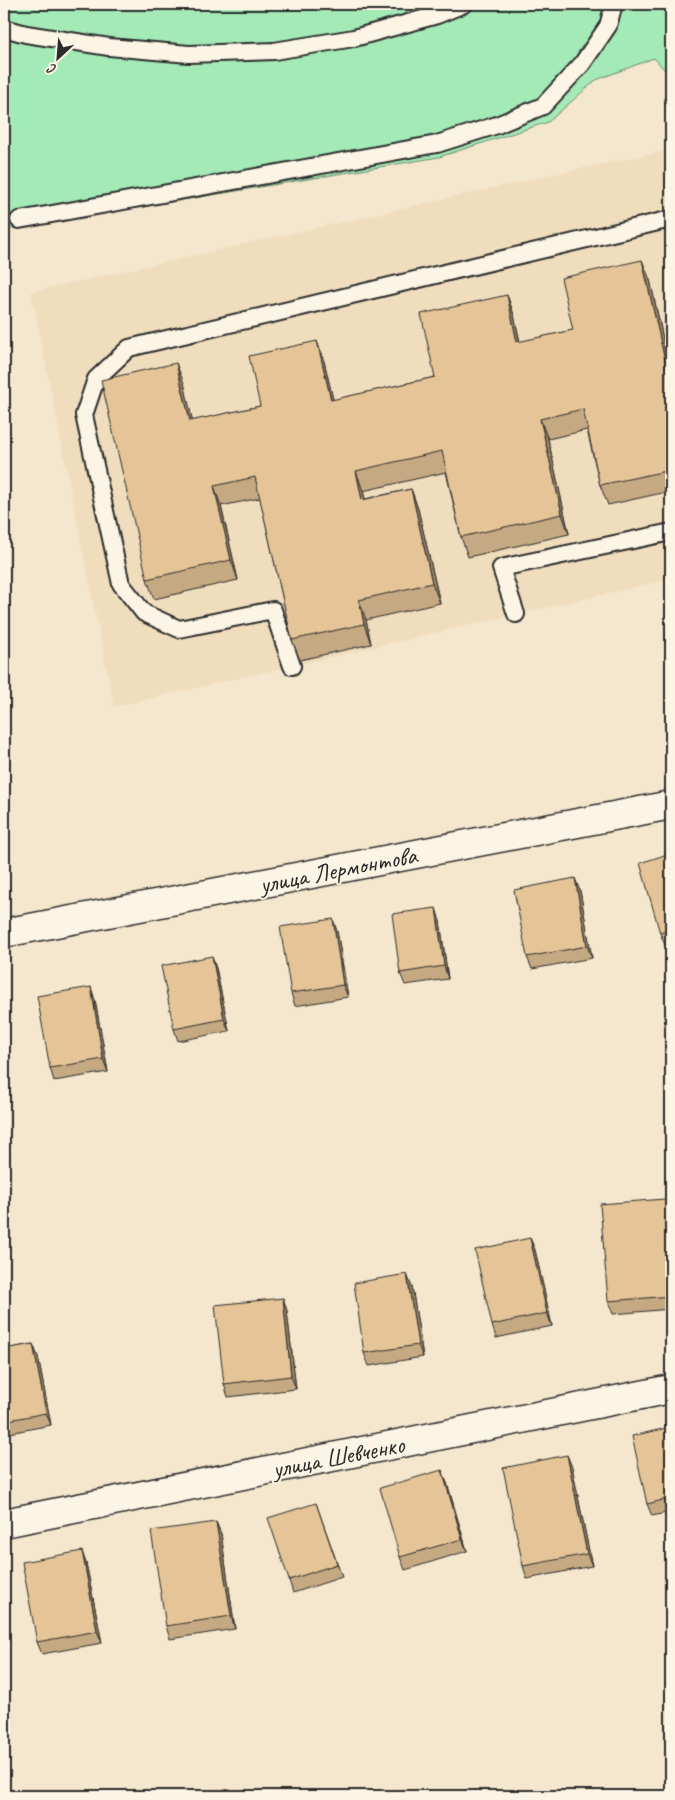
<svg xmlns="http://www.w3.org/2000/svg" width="675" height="1800" font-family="Caveat,sans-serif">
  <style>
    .built { fill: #f0ddbe }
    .garden { fill: #a4eab7; stroke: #688a71 }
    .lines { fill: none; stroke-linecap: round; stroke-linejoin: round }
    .lane-casing { stroke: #2b2b2b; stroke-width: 20 }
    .street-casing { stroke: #2b2b2b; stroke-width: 31 }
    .lane { stroke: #fcf5e5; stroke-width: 16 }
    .street { stroke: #fcf5e5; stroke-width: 28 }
    .wall { fill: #c5a982; stroke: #2b2b2b }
    .shaded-wall { fill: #a08a6a; stroke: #2b2b2b }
    .building { fill: #e5c597; stroke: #2b2b2b }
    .labels { text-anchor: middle; stroke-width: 4; stroke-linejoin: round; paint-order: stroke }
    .street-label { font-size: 25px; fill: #2b2b2b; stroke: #fcf5e5 }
  </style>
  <rect width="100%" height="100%" fill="#f5e7ce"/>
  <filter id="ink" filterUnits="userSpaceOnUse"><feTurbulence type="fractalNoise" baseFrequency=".02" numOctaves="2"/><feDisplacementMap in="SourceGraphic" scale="10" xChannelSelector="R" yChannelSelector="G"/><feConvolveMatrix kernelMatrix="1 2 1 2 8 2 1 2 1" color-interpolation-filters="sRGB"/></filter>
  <g filter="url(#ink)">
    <path class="built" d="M 671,150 L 671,579 L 114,707 L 31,292 L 577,169 Z"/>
    <path class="garden" d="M 4,4 L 671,4 L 671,77 L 654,58 L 596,80 L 548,122 L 439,157 L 4,230 Z"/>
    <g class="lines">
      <defs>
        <g id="lane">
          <path d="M 4,28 L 26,34 L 109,47 L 189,54 L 274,51 L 354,38 L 437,15 L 464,4"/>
          <path d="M 19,220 L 437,144 L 497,125 L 543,106 L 582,64 L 608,26 L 614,4"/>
          <path d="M 516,614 L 501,568 L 671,532"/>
          <path d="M 292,666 L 273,610 L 179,629 L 144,613 L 121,584 L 84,415 L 96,379 L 129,348 L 671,219"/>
        </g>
        <g id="street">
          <path d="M 4,933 L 671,805"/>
          <path d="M 4,1523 L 671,1389"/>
        </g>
      </defs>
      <use href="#lane" class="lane-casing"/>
      <use href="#street" class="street-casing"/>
      <use href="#lane" class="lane"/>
      <use href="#street" class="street"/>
    </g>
    <g class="wall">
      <path d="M 650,280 L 671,375 L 671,491 L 608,505 L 600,485 L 587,430 L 548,439 L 569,534 L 468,557 L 461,537 L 446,472 L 363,491 L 365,499 L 411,489 L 418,509 L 440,603 L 366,620 L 371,644 L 300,660 L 292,640 L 260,498 L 221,506 L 238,580 L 154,599 L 147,579 L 184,383 L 192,421 L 260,406 L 324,361 L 333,400 L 435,377 L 507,295 L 514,315 L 520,342 L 573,330 Z"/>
      <path d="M 671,853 L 671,943 L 665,945 L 660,933 Z"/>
      <path d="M 580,891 L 592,958 L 532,969 L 527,957 Z"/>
      <path d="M 440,921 L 448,979 L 405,985 L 400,973 Z"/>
      <path d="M 337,931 L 348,997 L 295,1006 L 291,993 Z"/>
      <path d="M 216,968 L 229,1031 L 178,1041 L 174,1029 Z"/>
      <path d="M 95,1000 L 108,1072 L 54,1081 L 50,1068 Z"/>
      <path d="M 670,1211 L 671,1227 L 671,1309 L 613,1314 L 608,1301 Z"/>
      <path d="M 530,1238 L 535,1250 L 552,1326 L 496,1338 L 492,1325 Z"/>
      <path d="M 412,1287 L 423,1357 L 369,1366 L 364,1353 Z"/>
      <path d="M 283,1298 L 287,1311 L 296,1389 L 228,1397 L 224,1384 Z"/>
      <path d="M 33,1344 L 38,1357 L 51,1425 L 4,1434 L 4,1349 Z"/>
      <path d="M 671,1427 L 671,1512 L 652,1516 L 647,1504 Z"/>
      <path d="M 572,1467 L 592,1566 L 527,1579 L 523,1566 Z"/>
      <path d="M 447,1483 L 467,1551 L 405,1570 L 400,1557 Z"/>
      <path d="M 316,1503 L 342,1577 L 293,1593 L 289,1580 Z"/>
      <path d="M 216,1522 L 221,1534 L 235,1629 L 170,1639 L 166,1626 Z"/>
      <path d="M 86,1563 L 102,1643 L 42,1654 L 37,1642 Z"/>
    </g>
    <g class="shaded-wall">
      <path d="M 642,260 L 650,280 L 671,375 L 671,387 Z"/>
      <path d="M 507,295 L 514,315 L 524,362 L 517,342 Z"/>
      <path d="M 317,341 L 324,361 L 338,420 L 331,400 Z"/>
      <path d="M 176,363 L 184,383 L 197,441 L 190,421 Z"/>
      <path d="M 540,419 L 548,439 L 569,534 L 562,514 Z"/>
      <path d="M 356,471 L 363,491 L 370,520 L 362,500 Z"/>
      <path d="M 214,486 L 221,506 L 238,580 L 231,560 Z"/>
      <path d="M 411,489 L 418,509 L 440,603 L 432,583 Z"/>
      <path d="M 359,600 L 366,620 L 371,644 L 364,624 Z"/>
      <path d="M 575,878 L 580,891 L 592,958 L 587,946 Z"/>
      <path d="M 436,908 L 440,921 L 448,979 L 444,966 Z"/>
      <path d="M 333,919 L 337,931 L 348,997 L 343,985 Z"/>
      <path d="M 212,956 L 216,968 L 229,1031 L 224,1019 Z"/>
      <path d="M 91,987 L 95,1000 L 108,1072 L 103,1059 Z"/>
      <path d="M 665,1199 L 670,1211 L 671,1227 L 671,1273 Z"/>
      <path d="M 530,1238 L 535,1250 L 552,1326 L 547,1313 Z"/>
      <path d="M 407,1274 L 412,1287 L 423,1357 L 418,1345 Z"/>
      <path d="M 283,1298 L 287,1311 L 296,1389 L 291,1376 Z"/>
      <path d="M 33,1344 L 38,1357 L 51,1425 L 46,1413 Z"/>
      <path d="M 567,1455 L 572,1467 L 592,1566 L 587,1554 Z"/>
      <path d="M 442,1470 L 447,1483 L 467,1551 L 462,1539 Z"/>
      <path d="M 216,1522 L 221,1534 L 235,1629 L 231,1616 Z"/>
      <path d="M 82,1551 L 86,1563 L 102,1643 L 97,1631 Z"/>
    </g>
    <g class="building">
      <path d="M 642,260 L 671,387 L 671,470 L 600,485 L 583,409 L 540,419 L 562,514 L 461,537 L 442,451 L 356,471 L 362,500 L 411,489 L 432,583 L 359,600 L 364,624 L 292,640 L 255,477 L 214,486 L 231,560 L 147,579 L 101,380 L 176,363 L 190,421 L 260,406 L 249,356 L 317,341 L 331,400 L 435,377 L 421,314 L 507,295 L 517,342 L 573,330 L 561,278 Z"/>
      <path d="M 671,853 L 671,929 L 660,933 L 640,863 Z"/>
      <path d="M 575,878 L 587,946 L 527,957 L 514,890 Z"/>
      <path d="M 436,908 L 444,966 L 400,973 L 392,914 Z"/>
      <path d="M 333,919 L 343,985 L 291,993 L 280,927 Z"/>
      <path d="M 212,956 L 224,1019 L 174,1029 L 161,966 Z"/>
      <path d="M 91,987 L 103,1059 L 50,1068 L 37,996 Z"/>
      <path d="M 665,1199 L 671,1273 L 671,1296 L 608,1301 L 600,1204 Z"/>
      <path d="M 530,1238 L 547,1313 L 492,1325 L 475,1250 Z"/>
      <path d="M 407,1274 L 418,1345 L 364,1353 L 354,1283 Z"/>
      <path d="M 283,1298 L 291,1376 L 224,1384 L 215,1305 Z"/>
      <path d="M 33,1344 L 46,1413 L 4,1421 L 4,1349 Z"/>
      <path d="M 671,1427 L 671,1498 L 647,1504 L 632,1436 Z"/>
      <path d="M 567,1455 L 587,1554 L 523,1566 L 503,1468 Z"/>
      <path d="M 442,1470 L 462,1539 L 400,1557 L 380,1488 Z"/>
      <path d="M 316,1503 L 337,1564 L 289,1580 L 268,1518 Z"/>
      <path d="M 216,1522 L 231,1616 L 166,1626 L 151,1531 Z"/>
      <path d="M 82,1551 L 97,1631 L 37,1642 L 22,1562 Z"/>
    </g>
  </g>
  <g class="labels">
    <g class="street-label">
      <text transform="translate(338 869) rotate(-11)" y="9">улица Лермонтова</text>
      <text transform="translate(338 1456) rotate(-11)" y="9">улица Шевченко</text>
    </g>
  </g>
  <rect width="675" height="1800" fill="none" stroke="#fcf5e5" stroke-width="20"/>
  <rect x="10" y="10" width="655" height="1780" fill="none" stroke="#2b2b2b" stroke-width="2" filter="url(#ink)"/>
  <g transform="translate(58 58) rotate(206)" stroke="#fcf5e5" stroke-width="4" paint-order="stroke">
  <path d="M0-4L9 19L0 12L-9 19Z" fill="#2b2b2b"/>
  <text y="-8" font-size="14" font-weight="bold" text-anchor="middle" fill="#2b2b2b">С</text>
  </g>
</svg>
